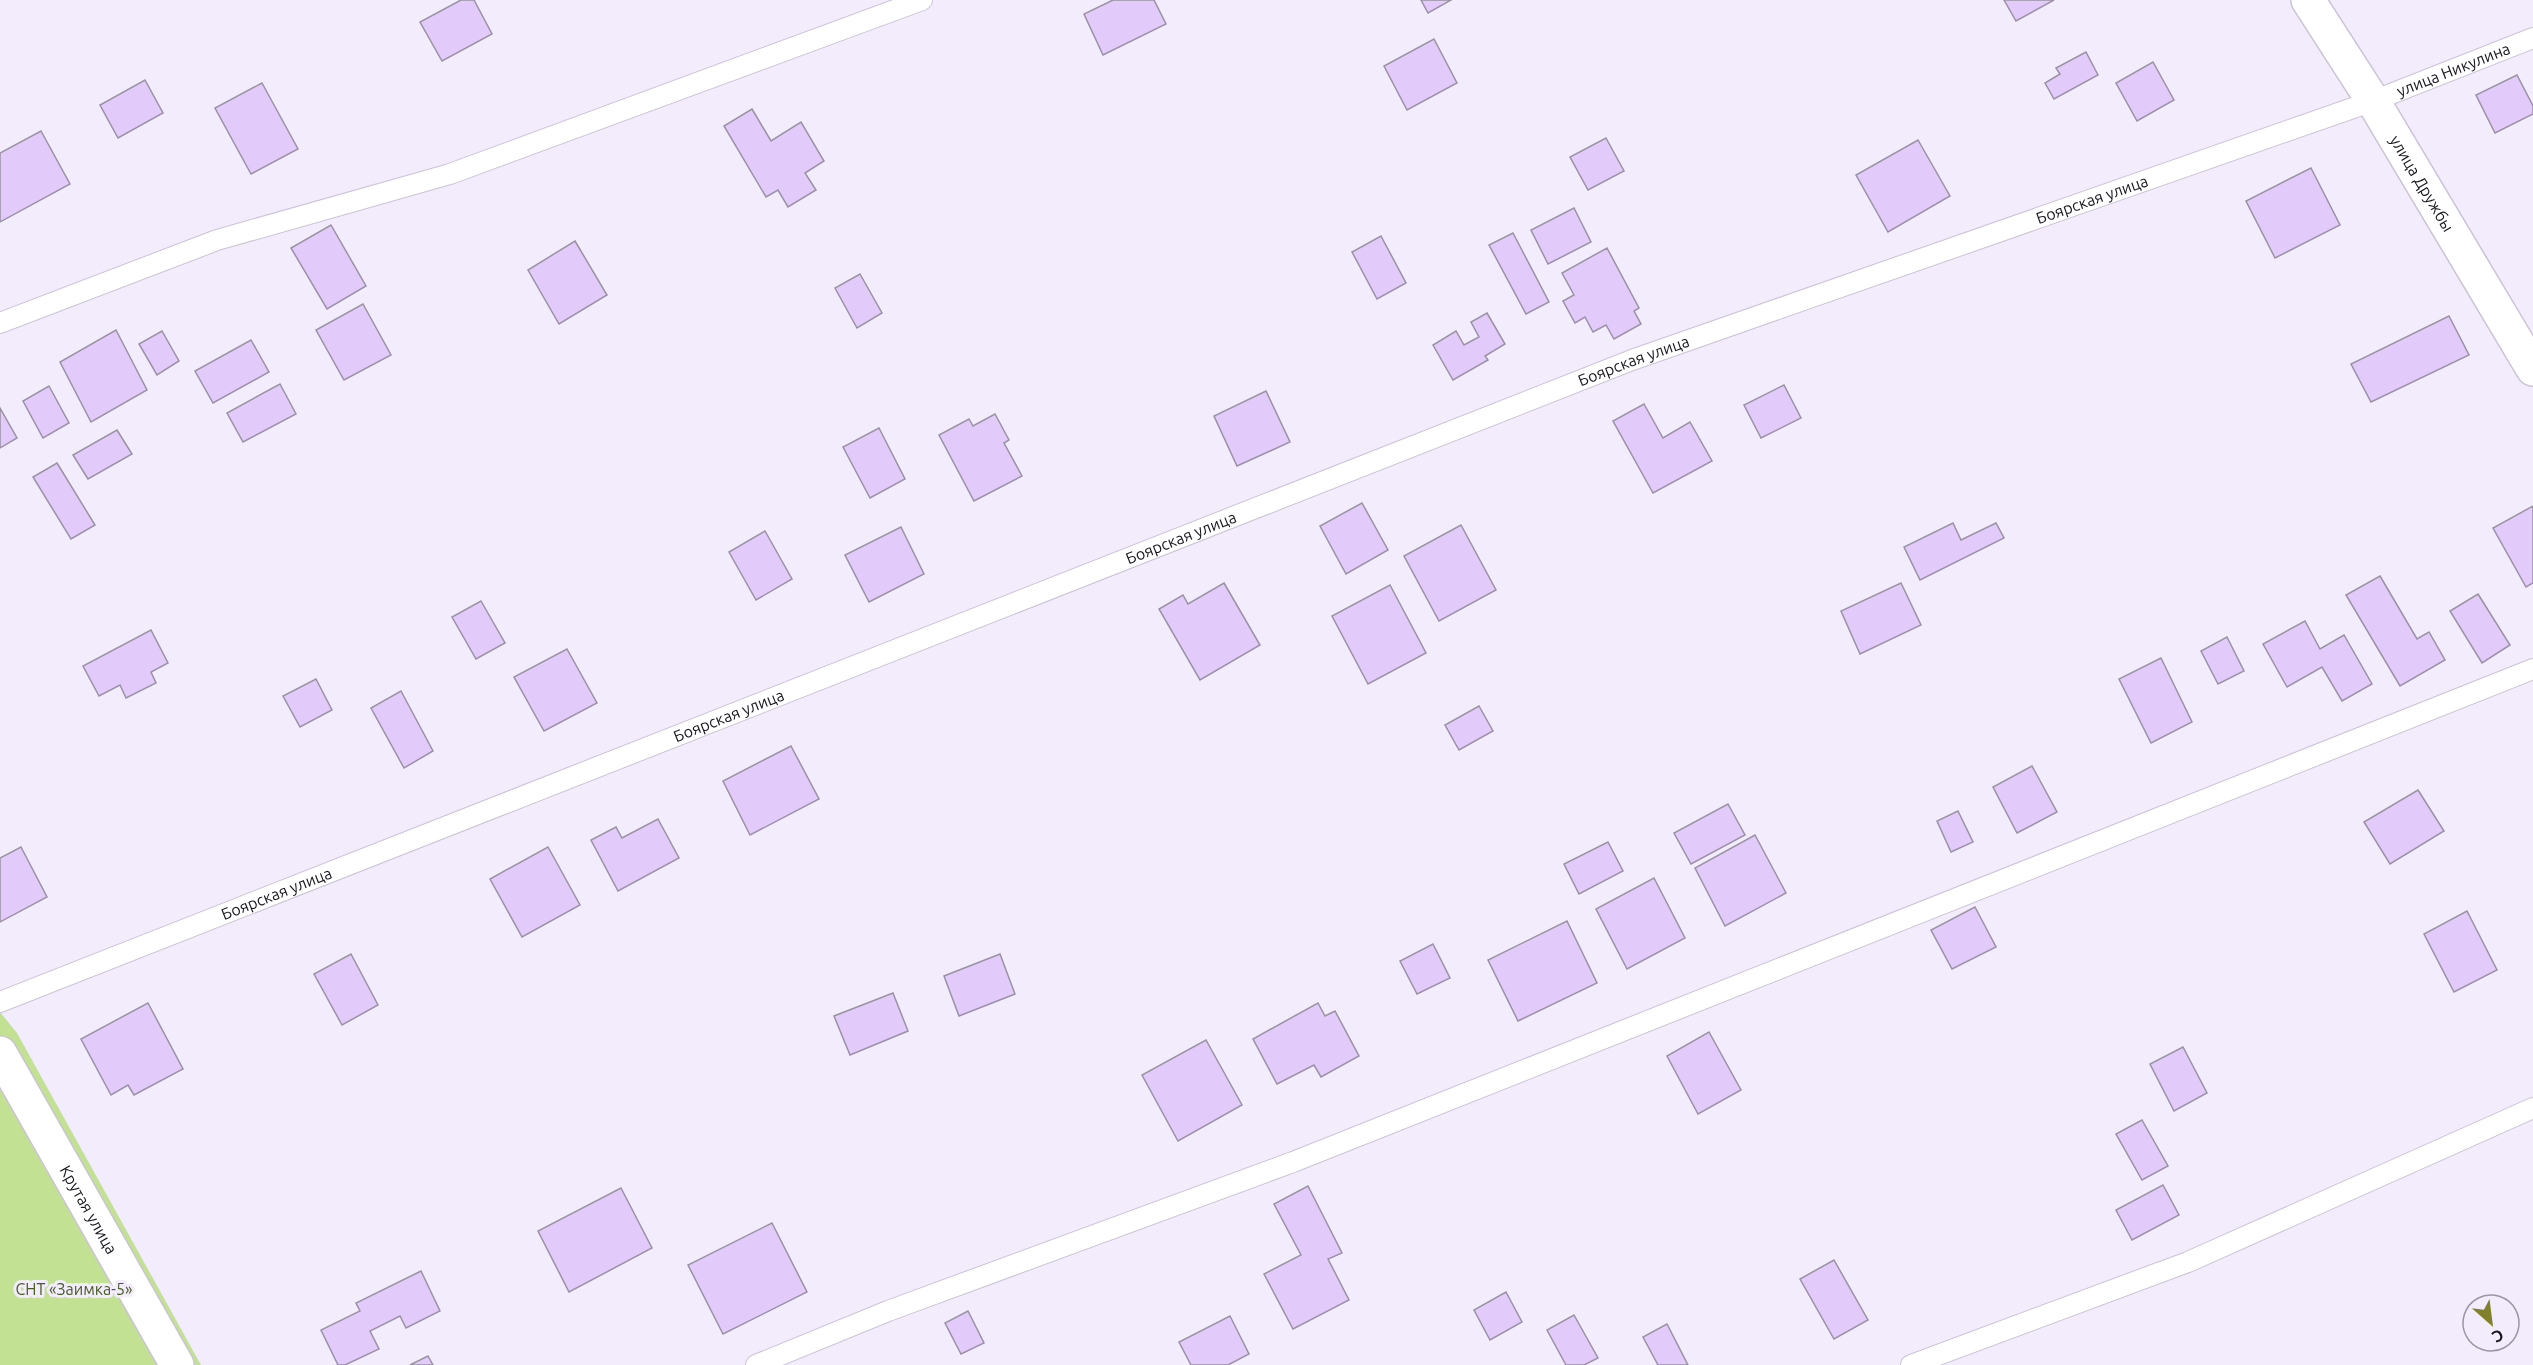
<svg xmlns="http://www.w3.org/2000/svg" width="2533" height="1365" font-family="Ubuntu,sans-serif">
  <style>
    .green { fill: #c3e193 }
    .building { fill: #e2cbfb; stroke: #9a92a4; stroke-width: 1.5 }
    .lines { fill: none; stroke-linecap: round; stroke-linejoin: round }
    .service-casing { stroke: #cbc3d6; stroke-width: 22 }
    .minor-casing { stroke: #cbc3d6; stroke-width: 36 }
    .service { stroke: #fff; stroke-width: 20 }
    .minor { stroke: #fff; stroke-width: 33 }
    .labels { text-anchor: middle; stroke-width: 6; stroke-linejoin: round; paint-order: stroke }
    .street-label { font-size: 16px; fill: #18151c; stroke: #f3ecfc }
    .park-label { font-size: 16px; fill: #495d22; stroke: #f3ecfc }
  </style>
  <rect width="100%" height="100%" fill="#f3ecfc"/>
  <path class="green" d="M 0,1012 L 17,1033 L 201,1365 L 0,1365 Z"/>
  <g class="building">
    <path d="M 461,0 L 474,0 L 492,34 L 442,61 L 420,22 Z"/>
    <path d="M 1113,0 L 1154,0 L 1166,24 L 1103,55 L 1084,14 Z"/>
    <path d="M 1421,0 L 1451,0 L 1428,13 Z"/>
    <path d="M 2004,0 L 2054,0 L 2016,21 Z"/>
    <path d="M 1434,39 L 1457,83 L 1407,110 L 1384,66 Z"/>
    <path d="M 2086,52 L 2098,75 L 2054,99 L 2045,83 L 2060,74 L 2056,68 Z"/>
    <path d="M 2153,62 L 2174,100 L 2137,121 L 2116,83 Z"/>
    <path d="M 2517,75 L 2533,106 L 2533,114 L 2495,133 L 2476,95 Z"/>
    <path d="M 145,80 L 163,113 L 118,138 L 100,105 Z"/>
    <path d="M 262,83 L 298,149 L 251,174 L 215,108 Z"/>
    <path d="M 752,109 L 771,141 L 801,122 L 824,161 L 805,173 L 816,190 L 788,207 L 778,190 L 766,197 L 724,126 Z"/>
    <path d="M 41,131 L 70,184 L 0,222 L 0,153 Z"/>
    <path d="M 1606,138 L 1624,171 L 1588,190 L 1570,157 Z"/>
    <path d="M 1918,140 L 1950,196 L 1888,232 L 1856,175 Z"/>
    <path d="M 2311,168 L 2340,225 L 2275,258 L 2246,201 Z"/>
    <path d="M 1574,208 L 1591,242 L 1548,264 L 1531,230 Z"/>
    <path d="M 331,225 L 366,286 L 327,309 L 291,248 Z"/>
    <path d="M 1513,233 L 1549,302 L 1526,314 L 1489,245 Z"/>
    <path d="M 1381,236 L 1406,283 L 1377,299 L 1352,252 Z"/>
    <path d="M 575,241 L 607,295 L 559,324 L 528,270 Z"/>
    <path d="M 1607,248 L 1639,308 L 1634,311 L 1641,324 L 1614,339 L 1606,325 L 1593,332 L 1585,317 L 1575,323 L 1563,301 L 1574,295 L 1562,273 Z"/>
    <path d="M 860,274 L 882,313 L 857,328 L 835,288 Z"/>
    <path d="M 363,304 L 391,355 L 344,380 L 316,330 Z"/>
    <path d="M 1487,313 L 1505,344 L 1485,356 L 1488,360 L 1453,380 L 1433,345 L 1456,331 L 1464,345 L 1479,337 L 1471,322 Z"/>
    <path d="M 2449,316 L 2469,355 L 2371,402 L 2351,364 Z"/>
    <path d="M 116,330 L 147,390 L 91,422 L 60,362 Z"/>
    <path d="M 162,331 L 179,361 L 157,375 L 139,344 Z"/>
    <path d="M 251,340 L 269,372 L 213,403 L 195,371 Z"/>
    <path d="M 280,384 L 296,414 L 243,442 L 227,413 Z"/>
    <path d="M 1784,385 L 1801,418 L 1761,438 L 1744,405 Z"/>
    <path d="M 49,386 L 69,423 L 43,438 L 23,401 Z"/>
    <path d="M 1266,391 L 1290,442 L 1237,466 L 1214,416 Z"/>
    <path d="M 1644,404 L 1663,438 L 1690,422 L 1712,461 L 1653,493 L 1613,421 Z"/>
    <path d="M 0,408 L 17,438 L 0,448 Z"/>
    <path d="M 995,414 L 1009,440 L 1004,443 L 1022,476 L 974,501 L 939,435 L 969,419 L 973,426 Z"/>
    <path d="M 879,428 L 905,479 L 870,498 L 843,447 Z"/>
    <path d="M 117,430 L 132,454 L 88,479 L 73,455 Z"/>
    <path d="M 57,463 L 95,525 L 71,539 L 33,477 Z"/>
    <path d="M 1362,503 L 1388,550 L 1346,574 L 1320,526 Z"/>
    <path d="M 2533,506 L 2533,583 L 2526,587 L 2493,528 Z"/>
    <path d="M 1953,523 L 1961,540 L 1996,523 L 2004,538 L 1920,580 L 1904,547 Z"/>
    <path d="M 1461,525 L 1496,590 L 1439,621 L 1404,556 Z"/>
    <path d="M 901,527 L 924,574 L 869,602 L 845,555 Z"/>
    <path d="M 765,531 L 792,579 L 756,600 L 729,552 Z"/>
    <path d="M 2380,576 L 2417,639 L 2429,632 L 2445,660 L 2400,686 L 2346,595 Z"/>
    <path d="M 1224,583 L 1260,645 L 1200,680 L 1159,609 L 1183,595 L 1188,604 Z"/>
    <path d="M 1901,583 L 1921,625 L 1860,654 L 1841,611 Z"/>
    <path d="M 1390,585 L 1426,653 L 1368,684 L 1332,616 Z"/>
    <path d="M 2478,594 L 2510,645 L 2482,663 L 2450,611 Z"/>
    <path d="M 481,601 L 505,643 L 476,659 L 452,617 Z"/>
    <path d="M 2305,621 L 2320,649 L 2344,635 L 2372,684 L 2342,701 L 2322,667 L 2287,687 L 2263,644 Z"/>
    <path d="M 151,630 L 168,663 L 151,672 L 156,683 L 126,698 L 120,685 L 99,696 L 83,666 Z"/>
    <path d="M 2227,637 L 2244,671 L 2218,684 L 2201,651 Z"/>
    <path d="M 567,649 L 597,703 L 544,731 L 514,677 Z"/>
    <path d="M 2161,658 L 2192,722 L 2151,743 L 2119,679 Z"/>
    <path d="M 316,679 L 332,710 L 300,727 L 283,696 Z"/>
    <path d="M 401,691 L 433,751 L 404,768 L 371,708 Z"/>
    <path d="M 1479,706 L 1493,731 L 1459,750 L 1445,725 Z"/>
    <path d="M 791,746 L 819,799 L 750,835 L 723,781 Z"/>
    <path d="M 2032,766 L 2057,812 L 2017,833 L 1993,787 Z"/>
    <path d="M 2418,790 L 2444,831 L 2390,864 L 2364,822 Z"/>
    <path d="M 1728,804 L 1745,835 L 1691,864 L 1674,833 Z"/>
    <path d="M 1958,811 L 1973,842 L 1951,852 L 1937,821 Z"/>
    <path d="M 658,819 L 679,858 L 618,891 L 591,840 L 616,827 L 622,838 Z"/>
    <path d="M 1755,835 L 1786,893 L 1725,926 L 1695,868 Z"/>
    <path d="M 1608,842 L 1623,871 L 1579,894 L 1564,864 Z"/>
    <path d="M 21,847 L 47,897 L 0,922 L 0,858 Z"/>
    <path d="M 548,847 L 580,905 L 522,937 L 490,879 Z"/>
    <path d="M 1654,878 L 1685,938 L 1627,969 L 1596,909 Z"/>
    <path d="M 1975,907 L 1996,947 L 1952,969 L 1931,930 Z"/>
    <path d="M 2467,911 L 2497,970 L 2454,992 L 2424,934 Z"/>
    <path d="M 1567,921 L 1597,983 L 1518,1021 L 1488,960 Z"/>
    <path d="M 1433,944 L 1450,978 L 1417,994 L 1400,961 Z"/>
    <path d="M 351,954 L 378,1005 L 342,1025 L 314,974 Z"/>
    <path d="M 1000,954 L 1015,994 L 959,1016 L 944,976 Z"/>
    <path d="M 893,993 L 908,1031 L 850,1055 L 834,1016 Z"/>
    <path d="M 148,1003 L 183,1069 L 134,1095 L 128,1085 L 111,1095 L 81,1039 Z"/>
    <path d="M 1318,1003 L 1325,1016 L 1335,1011 L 1359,1056 L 1321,1077 L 1314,1065 L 1277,1084 L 1253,1039 Z"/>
    <path d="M 1709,1032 L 1741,1090 L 1698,1114 L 1667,1056 Z"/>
    <path d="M 1206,1040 L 1242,1105 L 1178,1141 L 1142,1075 Z"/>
    <path d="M 2183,1047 L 2207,1093 L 2174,1111 L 2150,1064 Z"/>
    <path d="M 2142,1120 L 2168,1166 L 2142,1180 L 2116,1134 Z"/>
    <path d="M 2163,1185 L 2179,1215 L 2132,1240 L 2116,1210 Z"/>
    <path d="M 1308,1186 L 1342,1253 L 1328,1259 L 1349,1300 L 1293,1329 L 1264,1274 L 1301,1255 L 1274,1204 Z"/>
    <path d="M 621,1188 L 652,1248 L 569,1292 L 538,1231 Z"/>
    <path d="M 772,1223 L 807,1292 L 723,1334 L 688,1265 Z"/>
    <path d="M 1834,1260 L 1868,1320 L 1834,1339 L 1800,1279 Z"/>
    <path d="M 421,1271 L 440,1311 L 406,1328 L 400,1316 L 370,1331 L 379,1349 L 345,1365 L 338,1365 L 321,1330 L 360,1311 L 356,1303 Z"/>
    <path d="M 1506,1292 L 1522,1322 L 1490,1340 L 1474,1310 Z"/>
    <path d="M 968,1311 L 984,1343 L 961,1354 L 945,1323 Z"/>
    <path d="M 1574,1315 L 1598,1358 L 1584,1365 L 1566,1365 L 1547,1330 Z"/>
    <path d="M 1230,1316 L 1249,1354 L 1228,1365 L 1191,1365 L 1179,1342 Z"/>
    <path d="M 1667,1324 L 1688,1365 L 1658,1365 L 1643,1337 Z"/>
    <path d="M 428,1356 L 433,1365 L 410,1365 Z"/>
  </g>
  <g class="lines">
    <defs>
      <g id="service">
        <path d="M 0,323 L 217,240 L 450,174 L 922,0"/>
        <path id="s1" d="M 0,1002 L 1632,360 L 2373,101 L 2533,38"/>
        <path d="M 756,1365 L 888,1311 L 1293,1162 L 2533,669"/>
        <path d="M 1911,1365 L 2188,1262 L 2533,1108"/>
      </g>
      <g id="minor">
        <path id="s2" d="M 2308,0 L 2373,101 L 2533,369"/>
        <path id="s3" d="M 0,1053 L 177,1365"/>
      </g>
    </defs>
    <use href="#service" class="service-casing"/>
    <use href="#minor" class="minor-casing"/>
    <use href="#service" class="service"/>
    <use href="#minor" class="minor"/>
  </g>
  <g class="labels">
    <g class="street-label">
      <text dy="6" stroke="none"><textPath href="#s1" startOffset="2625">улица Никулина</textPath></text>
      <text dy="6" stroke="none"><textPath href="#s2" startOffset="216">улица Дружбы</textPath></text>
      <text dy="6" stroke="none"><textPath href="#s1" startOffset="2241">Боярская улица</textPath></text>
      <text dy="6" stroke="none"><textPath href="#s1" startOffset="1755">Боярская улица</textPath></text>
      <text dy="6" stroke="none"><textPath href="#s1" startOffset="1269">Боярская улица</textPath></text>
      <text dy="6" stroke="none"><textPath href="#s1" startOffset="783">Боярская улица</textPath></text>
      <text dy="6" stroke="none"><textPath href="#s1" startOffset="297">Боярская улица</textPath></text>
      <text dy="6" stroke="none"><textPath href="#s3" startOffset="180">Крутая улица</textPath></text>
    </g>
    <g class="park-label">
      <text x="74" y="1295">СНТ «Заимка-5»</text>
    </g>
  </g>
  <g transform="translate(2491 1323) rotate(152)"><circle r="28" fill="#f3ecfc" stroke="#9b96a2" stroke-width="1.5"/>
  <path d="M0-4.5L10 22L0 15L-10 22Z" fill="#80812a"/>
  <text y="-9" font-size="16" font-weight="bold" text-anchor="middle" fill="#18151c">С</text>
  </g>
</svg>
